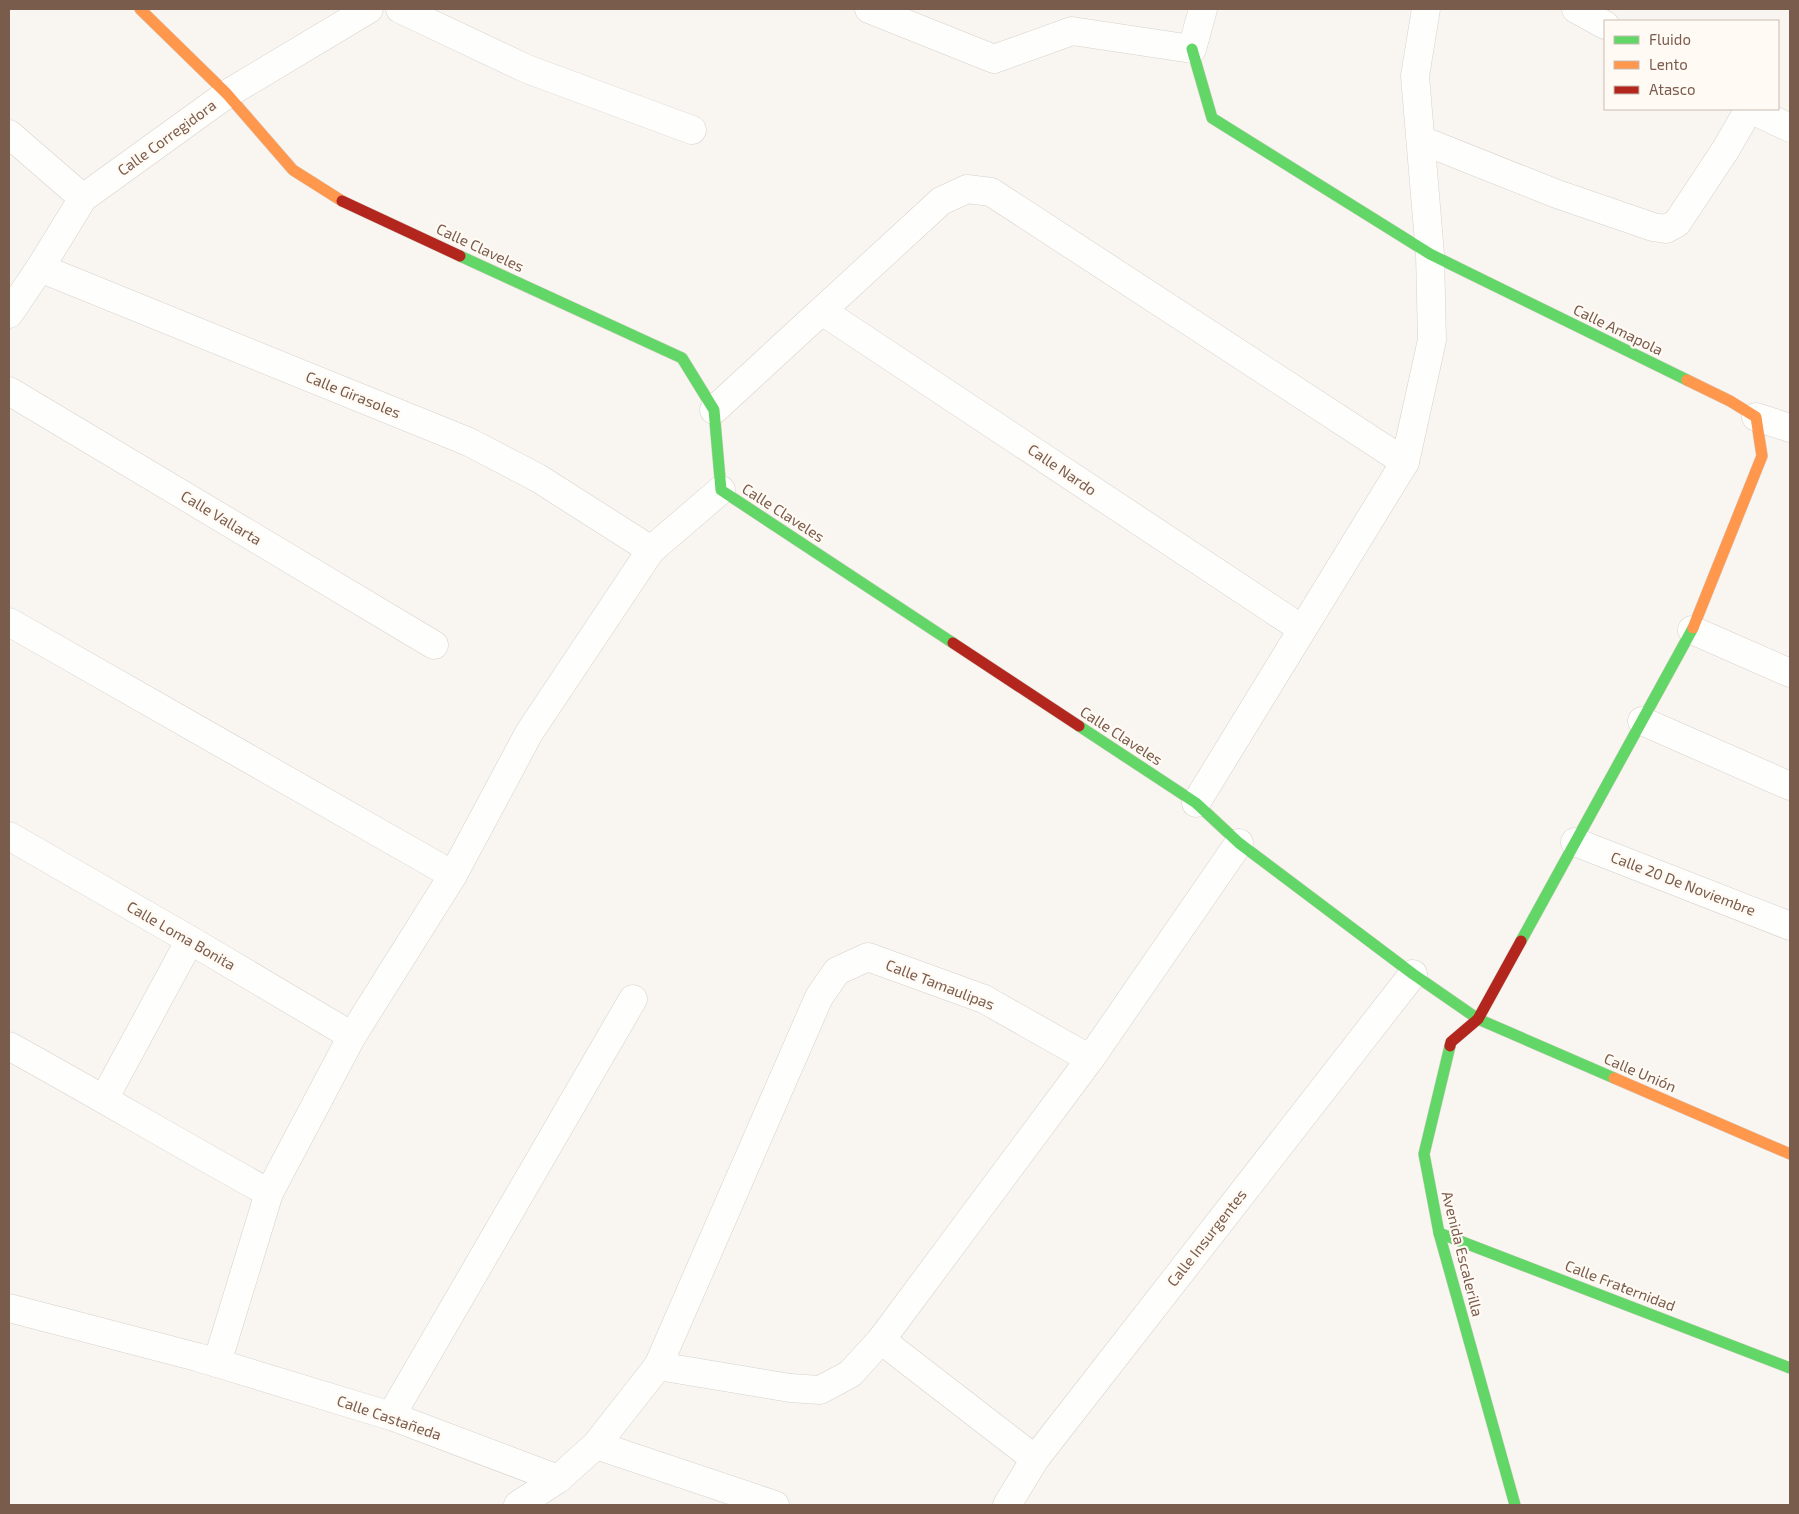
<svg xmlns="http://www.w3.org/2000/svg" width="1799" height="1514" font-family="'Exo 2',sans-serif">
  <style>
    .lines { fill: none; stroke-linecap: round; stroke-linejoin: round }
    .street-casing { stroke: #d7d1cb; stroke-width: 29 }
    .fast-casing { stroke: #d9d2cb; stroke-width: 12 }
    .slow-casing { stroke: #d9d2cb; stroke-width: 12 }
    .jam-casing { stroke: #d9d2cb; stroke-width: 12 }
    .street { stroke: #fefefd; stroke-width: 28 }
    .fast { stroke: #63d668; stroke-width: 11 }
    .slow { stroke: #ff974d; stroke-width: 11 }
    .jam { stroke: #b3261e; stroke-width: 11 }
    .labels { text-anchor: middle; stroke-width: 4.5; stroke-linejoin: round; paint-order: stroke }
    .street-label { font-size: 15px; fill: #7a5c4d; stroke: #fffaf3 }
  </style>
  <rect width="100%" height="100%" fill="#f9f5f0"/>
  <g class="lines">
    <defs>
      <g id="street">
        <path d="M 400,9 L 527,69 L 692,130"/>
        <path d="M 869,9 L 994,59 L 1072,31 L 1192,49 L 1203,9"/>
        <path d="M 1576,9 L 1605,25"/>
        <path d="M 1750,109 L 1790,128"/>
        <path d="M 9,134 L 83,198"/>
        <path d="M 1421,140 L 1557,194 L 1653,227 L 1666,229 L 1677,223 L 1726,149 L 1749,109"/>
        <path d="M 40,268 L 469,442 L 538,478 L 651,550"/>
        <path d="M 822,311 L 1302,629"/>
        <path d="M 9,314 L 40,268 L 83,198 L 227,94 L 369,9"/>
        <path d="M 9,391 L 434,645"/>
        <path d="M 714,410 L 941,201 L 967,189 L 991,192 L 1405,462"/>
        <path d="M 1756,417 L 1790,428"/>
        <path d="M 9,622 L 453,875"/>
        <path d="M 1692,630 L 1790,673"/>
        <path d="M 1642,721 L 1790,786"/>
        <path d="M 1196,803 L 1405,462 L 1432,340 L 1430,254 L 1415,76 L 1426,9"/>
        <path d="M 9,836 L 190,940 L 352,1036"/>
        <path d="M 1575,842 L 1790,926"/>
        <path d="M 9,1046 C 96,1094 182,1145 269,1193"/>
        <path d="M 104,1099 L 190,940"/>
        <path d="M 9,1308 L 197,1357 L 391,1416 L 558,1479"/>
        <path d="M 217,1363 L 269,1193 L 352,1036 L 453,875 L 529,733 L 651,550 L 721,490"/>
        <path d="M 658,1366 L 819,997 L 837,971 L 868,957 L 984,999 L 1090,1059"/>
        <path d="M 391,1416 L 633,999"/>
        <path d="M 596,1445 L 775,1505"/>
        <path d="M 1035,1459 L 881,1340 L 1090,1059 L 1239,843"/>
        <path d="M 518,1505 L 558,1479 L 596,1445 L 658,1366 L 790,1388 L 820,1390 L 850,1374 L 881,1340"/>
        <path d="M 1007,1505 L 1035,1459 L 1413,974"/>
      </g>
      <g id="fast">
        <path d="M 1192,49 L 1212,118 L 1430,254 L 1687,380"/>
        <path d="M 460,256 L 682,358 L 714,410 L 721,490 L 953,643"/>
        <path d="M 1079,726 L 1196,803 L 1239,843 L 1413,974 L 1478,1019 L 1614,1078"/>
        <path d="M 1521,941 L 1693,628"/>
        <path d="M 1450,1046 L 1424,1154 L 1439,1233 L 1515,1505"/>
        <path d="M 1439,1233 L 1790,1368"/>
      </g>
      <g id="slow">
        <path d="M 140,9 L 227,94 L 293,170 L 342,201"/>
        <path d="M 1687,380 L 1730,401 L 1756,417 L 1762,456 L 1693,628"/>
        <path d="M 1614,1078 L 1790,1154"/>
      </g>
      <g id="jam">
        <path d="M 342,201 L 460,256"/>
        <path d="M 953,643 L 1079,726"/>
        <path d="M 1450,1046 L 1451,1042 L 1478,1019 L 1521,941"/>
      </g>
    </defs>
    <use href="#street" class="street-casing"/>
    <use href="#fast" class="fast-casing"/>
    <use href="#slow" class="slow-casing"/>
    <use href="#jam" class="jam-casing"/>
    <use href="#street" class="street"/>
    <use href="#fast" class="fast"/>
    <use href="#slow" class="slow"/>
    <use href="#jam" class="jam"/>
  </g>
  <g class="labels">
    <g class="street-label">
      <text transform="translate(167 138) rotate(-36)" y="5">Calle Corregidora</text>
      <text transform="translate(480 248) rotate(25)" y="5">Calle Claveles</text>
      <text transform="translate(1618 330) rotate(26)" y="5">Calle Amapola</text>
      <text transform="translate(353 395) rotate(22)" y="5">Calle Girasoles</text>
      <text transform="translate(1062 470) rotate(34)" y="5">Calle Nardo</text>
      <text transform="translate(783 513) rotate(33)" y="5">Calle Claveles</text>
      <text transform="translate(221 518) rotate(31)" y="5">Calle Vallarta</text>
      <text transform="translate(1121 736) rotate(33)" y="5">Calle Claveles</text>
      <text transform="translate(1683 884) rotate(21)" y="5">Calle 20 De Noviembre</text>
      <text transform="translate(181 936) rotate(30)" y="5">Calle Loma Bonita</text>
      <text transform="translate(940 985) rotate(21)" y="5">Calle Tamaulipas</text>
      <text transform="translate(1640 1073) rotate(23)" y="5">Calle Unión</text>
      <text transform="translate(1207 1238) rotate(-52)" y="5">Calle Insurgentes</text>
      <text transform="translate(1462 1254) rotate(76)" y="5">Avenida Escalerilla</text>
      <text transform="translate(1620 1286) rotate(21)" y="5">Calle Fraternidad</text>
      <text transform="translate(389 1418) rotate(19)" y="5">Calle Castañeda</text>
    </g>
  </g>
  <rect width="1799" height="1514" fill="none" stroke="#7a5c4d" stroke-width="20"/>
  <rect x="1604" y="20" width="175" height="90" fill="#fffaf3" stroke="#cabbb1"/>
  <rect x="1614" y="36" width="25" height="8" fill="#63d668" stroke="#cabbb1"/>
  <text x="1649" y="45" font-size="15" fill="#7a5c4d">Fluido</text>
  <rect x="1614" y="61" width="25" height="8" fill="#ff974d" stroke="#cabbb1"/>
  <text x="1649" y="70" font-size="15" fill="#7a5c4d">Lento</text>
  <rect x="1614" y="86" width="25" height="8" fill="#b3261e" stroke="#cabbb1"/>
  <text x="1649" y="95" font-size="15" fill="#7a5c4d">Atasco</text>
</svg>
